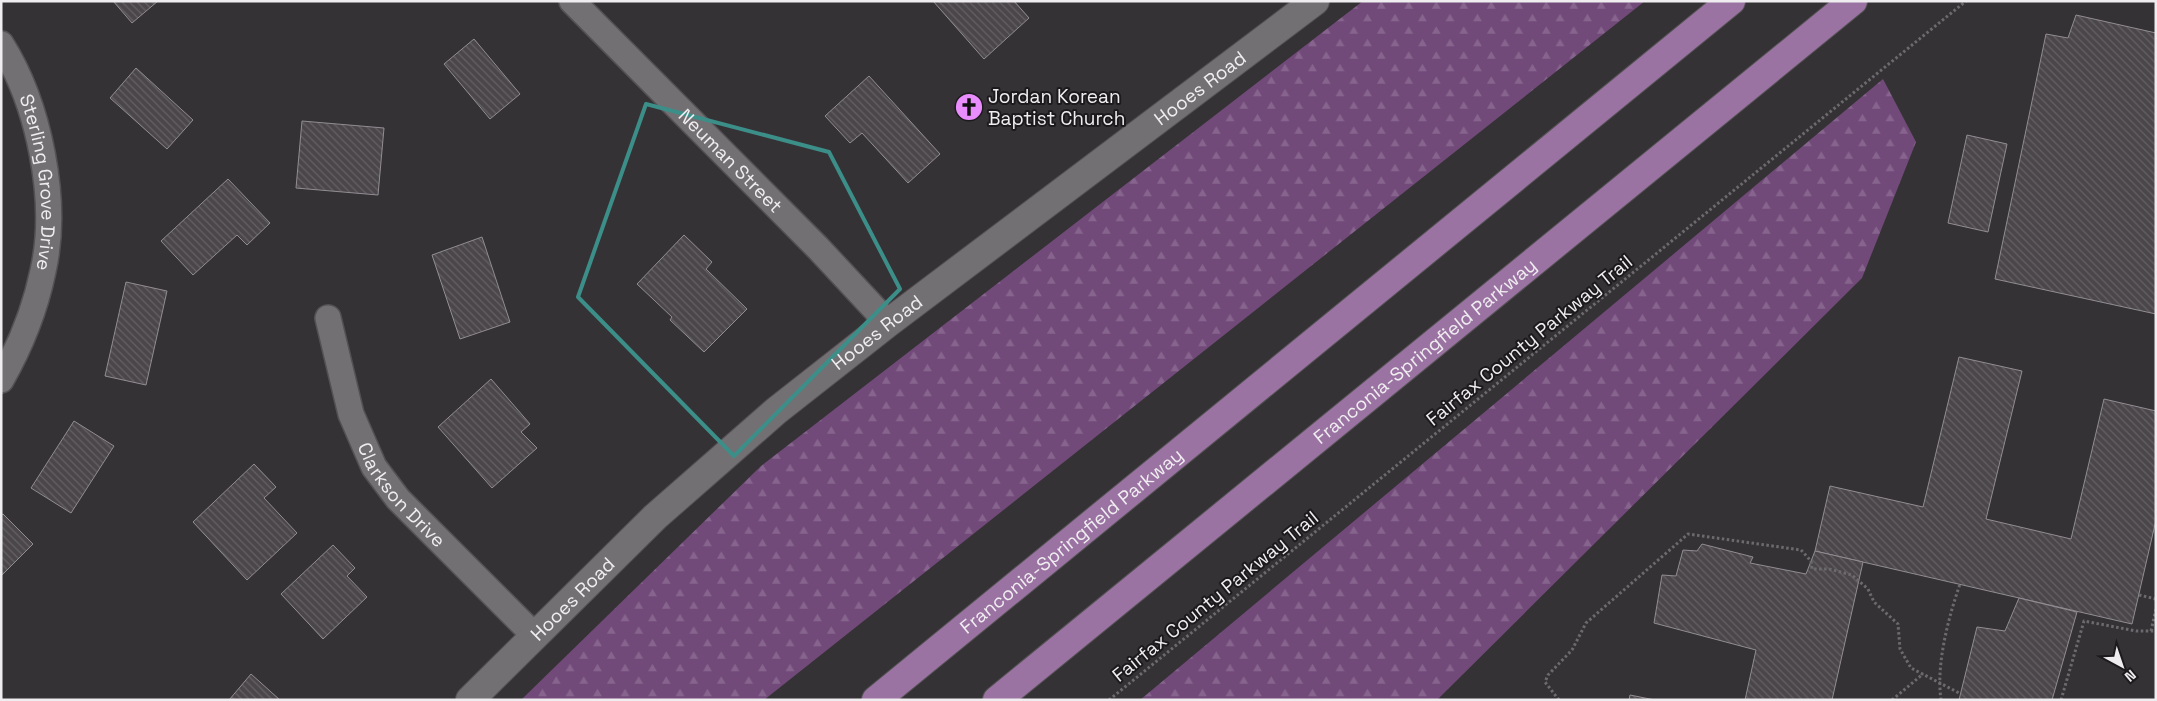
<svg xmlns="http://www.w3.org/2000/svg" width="2157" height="701" font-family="'Space Grotesk',sans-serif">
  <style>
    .forest { fill: url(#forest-firs) }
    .building { fill: url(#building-back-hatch); stroke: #918d92 }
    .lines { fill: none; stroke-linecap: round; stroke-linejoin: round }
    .street-casing { stroke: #545154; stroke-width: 28 }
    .secondary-casing { stroke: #545154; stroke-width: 30 }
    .primary-casing { stroke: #545154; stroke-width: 30 }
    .path { stroke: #6d6a6e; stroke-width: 3; stroke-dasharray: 2.5 2.5; stroke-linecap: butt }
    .street { stroke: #737074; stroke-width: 25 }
    .secondary { stroke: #737074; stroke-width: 28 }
    .primary { stroke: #9a73a2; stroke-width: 28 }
    .marked { fill: none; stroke: #3c8e88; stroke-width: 4; stroke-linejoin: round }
    .labels { text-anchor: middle; stroke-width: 4; stroke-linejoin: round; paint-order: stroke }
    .street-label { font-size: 19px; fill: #f0edf0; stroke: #1c1a1c }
    .poi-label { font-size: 19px; fill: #f0edf0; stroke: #1c1a1c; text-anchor: start }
  </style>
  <defs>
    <pattern id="forest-firs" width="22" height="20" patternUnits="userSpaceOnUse" patternTransform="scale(1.25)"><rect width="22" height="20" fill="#724a7a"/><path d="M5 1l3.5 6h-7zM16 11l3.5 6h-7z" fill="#86648d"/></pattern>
    <pattern id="building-back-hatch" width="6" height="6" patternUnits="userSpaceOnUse" patternTransform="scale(1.25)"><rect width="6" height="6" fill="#4a464a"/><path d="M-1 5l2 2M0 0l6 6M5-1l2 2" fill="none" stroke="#646164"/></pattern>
  </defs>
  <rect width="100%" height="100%" fill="#353236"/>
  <g class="forest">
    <path d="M 1363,1 L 1645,1 L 764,700 L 521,700 L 761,466 Z"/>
    <path d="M 1883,79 L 1916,142 L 1862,278 L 1437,700 L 1140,700 Z"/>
  </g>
  <g class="building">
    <path d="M 113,1 L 158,1 L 132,23 Z"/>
    <path d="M 933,1 L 1014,1 L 1029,18 L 984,59 Z"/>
    <path d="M 2076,15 L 2156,33 L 2156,314 L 1995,279 L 2046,34 L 2068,38 Z"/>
    <path d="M 474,39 L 520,94 L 490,119 L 444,64 Z"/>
    <path d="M 136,68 L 193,120 L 167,149 L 110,98 Z"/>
    <path d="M 869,76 L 940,154 L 908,183 L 862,133 L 850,143 L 825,116 Z"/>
    <path d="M 302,121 L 384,128 L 378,195 L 296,188 Z"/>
    <path d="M 1967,135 L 2007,144 L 1988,232 L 1948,223 Z"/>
    <path d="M 228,179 L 270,223 L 247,245 L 237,235 L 193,275 L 161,241 Z"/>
    <path d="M 684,235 L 712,262 L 706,269 L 747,309 L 704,352 L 670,320 L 672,317 L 637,284 Z"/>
    <path d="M 482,237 L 510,322 L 460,339 L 432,255 Z"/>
    <path d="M 126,282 L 167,291 L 146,385 L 105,376 Z"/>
    <path d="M 1959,357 L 2022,371 L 1986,519 L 2071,539 L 2104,399 L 2156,411 L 2156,520 L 2132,624 L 1815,551 L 1830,486 L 1923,507 Z"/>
    <path d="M 491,379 L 530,424 L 521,432 L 537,448 L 492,488 L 438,427 Z"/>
    <path d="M 74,421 L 114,446 L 71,513 L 31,488 Z"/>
    <path d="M 254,464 L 276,487 L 264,498 L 297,533 L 247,580 L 193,522 Z"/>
    <path d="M 3,514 L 33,544 L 1,576 L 1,515 Z"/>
    <path d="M 1702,544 L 1753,557 L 1750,563 L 1806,574 L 1815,551 L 1863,562 L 1832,700 L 1745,700 L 1756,650 L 1654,623 L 1662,575 L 1676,576 L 1683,550 L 1697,551 Z"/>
    <path d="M 333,545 L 355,568 L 347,576 L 367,597 L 323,639 L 281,594 Z"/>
    <path d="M 2019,598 L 2077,612 L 2052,700 L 1959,700 L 1977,627 L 2005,631 Z"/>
    <path d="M 251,674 L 280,700 L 229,700 Z"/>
    <path d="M 1630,695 L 1655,700 L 1629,700 Z"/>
  </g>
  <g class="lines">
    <defs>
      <g id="street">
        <path id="s1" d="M 572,1 L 818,248 L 888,323"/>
        <path id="s2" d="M 1,44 C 39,104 59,201 43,271 C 35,310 21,345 1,380"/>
        <path id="s3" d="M 328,318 L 351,414 L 374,467 L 398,499 L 535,636"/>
      </g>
      <g id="secondary">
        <path id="s4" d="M 470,700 L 655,517 L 776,411 L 888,323 L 1315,1"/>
      </g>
      <g id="primary">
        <path id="s5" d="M 876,700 L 1731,1"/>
        <path id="s6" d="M 997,700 L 1853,1"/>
      </g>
    </defs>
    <use href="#street" class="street-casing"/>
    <use href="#secondary" class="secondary-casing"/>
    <use href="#primary" class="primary-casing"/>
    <g class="path">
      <path d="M 2139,595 L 2156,599"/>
      <path d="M 2151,631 L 2156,609"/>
      <path d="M 1109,700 L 1966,1"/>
      <path d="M 1559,700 L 1545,682 L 1548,675 L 1572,650 L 1586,623 L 1688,534 L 1801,550 L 1811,561 L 1812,569 L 1829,569 L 1852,575 L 1868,589 L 1874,602 L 1898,624 L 1900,649 L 1911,668 L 1961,694"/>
      <path d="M 1892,700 L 1923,674"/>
      <path d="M 1941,700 C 1936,664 1948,619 1960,584"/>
      <path d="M 2061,700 L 2084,621 L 2136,631 L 2156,631"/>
    </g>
    <use href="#street" class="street"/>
    <use href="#secondary" class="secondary"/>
    <use href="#primary" class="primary"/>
  </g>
  <path class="marked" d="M 646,104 L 829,152 L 900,289 L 734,456 L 578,297 Z"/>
  <defs>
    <symbol id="church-disc" viewBox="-11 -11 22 22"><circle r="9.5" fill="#ea8dfc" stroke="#1c1a1c"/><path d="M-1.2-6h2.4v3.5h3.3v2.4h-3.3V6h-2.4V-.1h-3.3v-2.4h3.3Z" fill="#111"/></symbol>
  </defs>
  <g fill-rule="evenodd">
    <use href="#church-disc" x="953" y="91" width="32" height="32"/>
  </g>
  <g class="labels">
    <g class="street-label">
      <text dy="7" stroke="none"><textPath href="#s4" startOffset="954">Hooes Road</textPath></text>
      <text dy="7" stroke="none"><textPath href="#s1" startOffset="225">Neuman Street</textPath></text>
      <text dy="7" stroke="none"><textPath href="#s2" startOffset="146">Sterling Grove Drive</textPath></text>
      <text dy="7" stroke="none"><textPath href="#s4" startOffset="549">Hooes Road</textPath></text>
      <text transform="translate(1529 340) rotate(-39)" y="7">Fairfax County Parkway Trail</text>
      <text dy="7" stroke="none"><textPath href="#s6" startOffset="552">Franconia-Springfield Parkway</textPath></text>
      <text dy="7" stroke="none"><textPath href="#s3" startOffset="195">Clarkson Drive</textPath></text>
      <text dy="7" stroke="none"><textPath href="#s5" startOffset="252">Franconia-Springfield Parkway</textPath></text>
      <text transform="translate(1215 596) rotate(-39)" y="7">Fairfax County Parkway Trail</text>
      <text dy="7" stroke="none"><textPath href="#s4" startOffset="144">Hooes Road</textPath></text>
    </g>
    <g class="poi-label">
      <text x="988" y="103">Jordan Korean<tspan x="988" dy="22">Baptist Church</tspan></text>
    </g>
  </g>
  <rect width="2157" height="701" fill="none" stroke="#f0edf0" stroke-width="5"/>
  <g transform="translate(2122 666) rotate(140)" stroke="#1c1a1c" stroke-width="4" paint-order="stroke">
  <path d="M0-4L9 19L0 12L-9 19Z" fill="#f0edf0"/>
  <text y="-8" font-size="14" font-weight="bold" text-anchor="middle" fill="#f0edf0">N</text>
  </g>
</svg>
